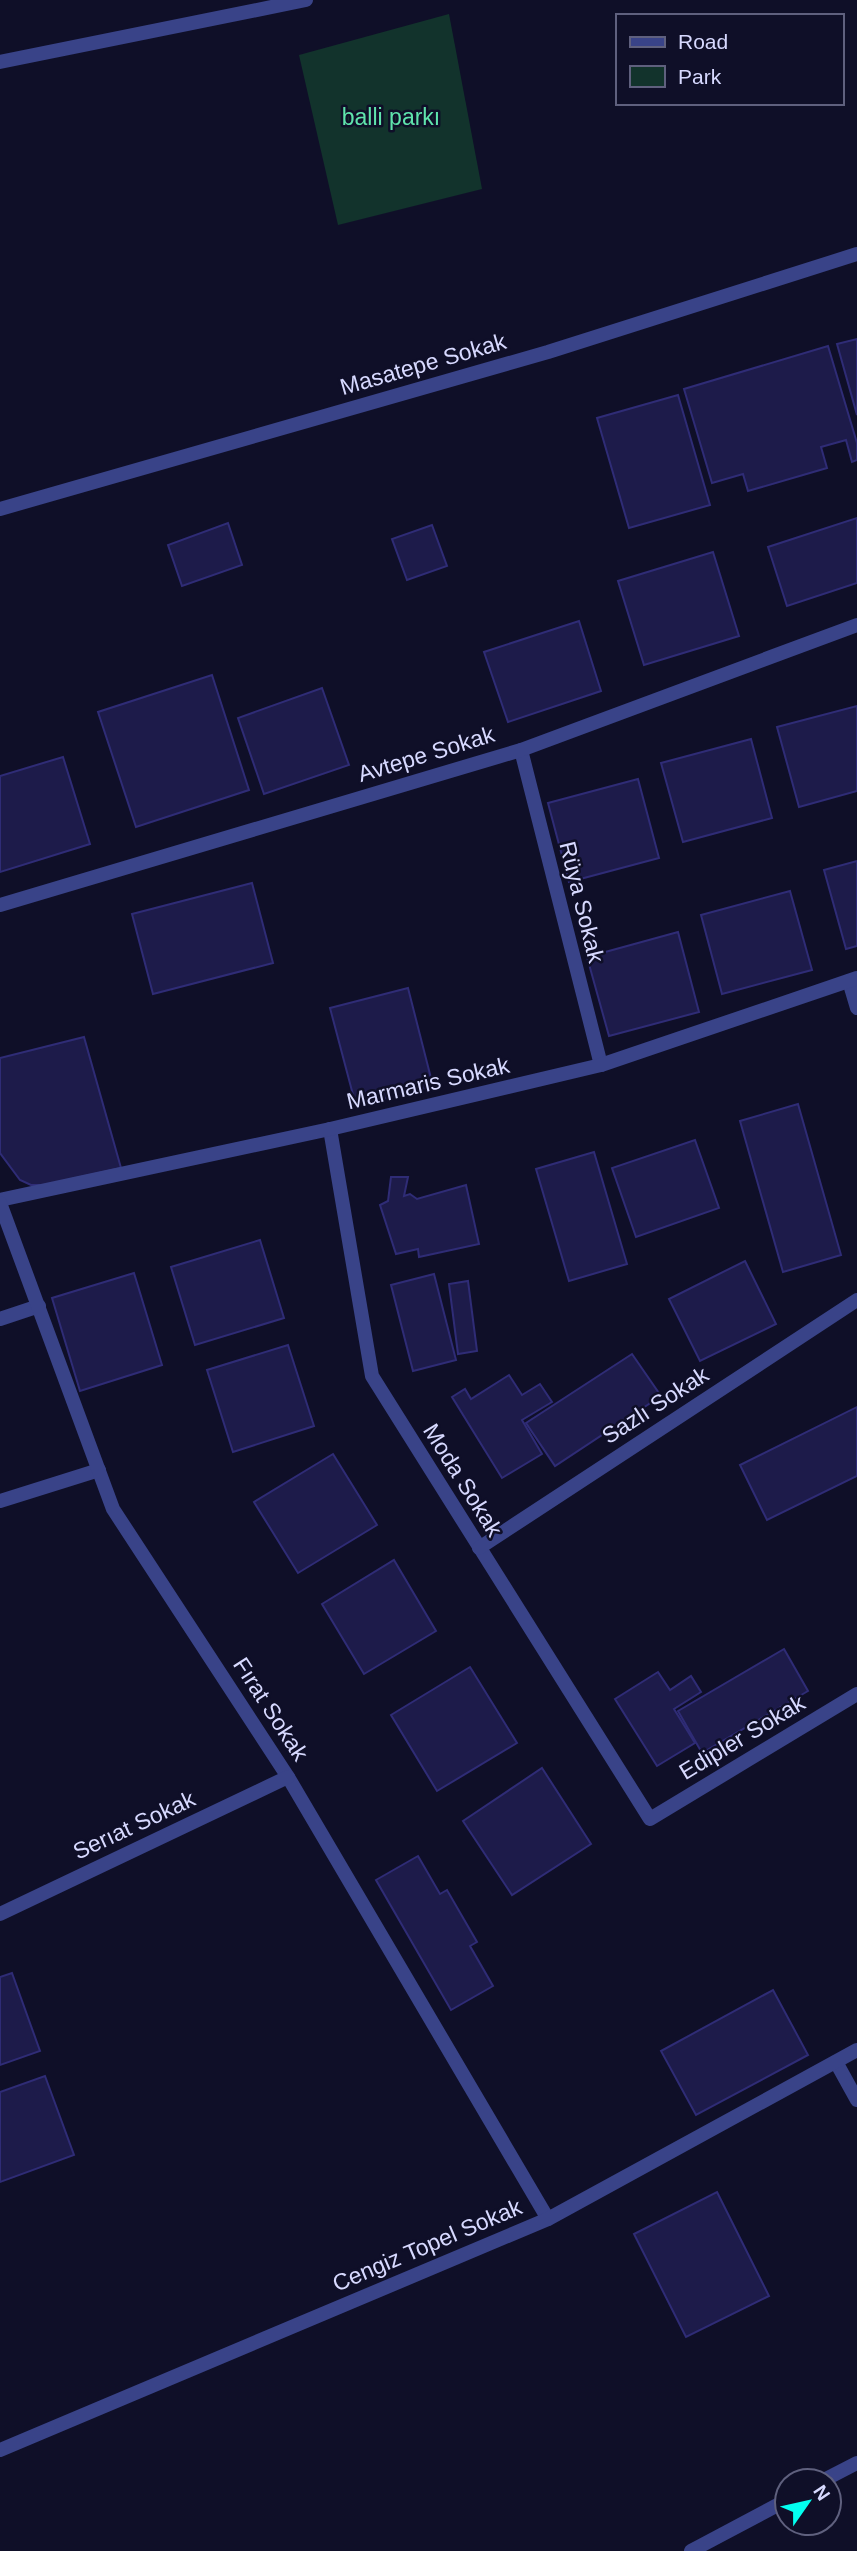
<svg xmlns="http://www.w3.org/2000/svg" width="857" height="2551" font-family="Arial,sans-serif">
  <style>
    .green { fill: #12332c }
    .building { fill: #1d1b4a; stroke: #2f2c76; stroke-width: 2 }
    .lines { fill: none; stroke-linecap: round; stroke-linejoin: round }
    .service { stroke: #394388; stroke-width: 14 }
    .minor { stroke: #394388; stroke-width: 14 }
    .labels { text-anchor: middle; stroke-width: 5; stroke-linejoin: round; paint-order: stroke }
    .park-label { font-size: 23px; fill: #5fe3ac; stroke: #0f0f28 }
    .street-label { font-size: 23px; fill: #d7d9ff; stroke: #0f0f28 }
  </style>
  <rect width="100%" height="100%" fill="#0f0f28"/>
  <path class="green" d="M 449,14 L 482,189 L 338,225 L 299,55 Z"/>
  <g class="building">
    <path d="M 857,339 L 857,415 L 837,344 Z"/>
    <path d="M 828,346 L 857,443 L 857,460 L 852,462 L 846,440 L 821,447 L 827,468 L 748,491 L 743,474 L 712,483 L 684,389 Z"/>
    <path d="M 678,395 L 710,505 L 629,528 L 597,418 Z"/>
    <path d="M 857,518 L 857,583 L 787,606 L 768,547 Z"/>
    <path d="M 228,523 L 242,565 L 182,586 L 168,545 Z"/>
    <path d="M 432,525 L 447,566 L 407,580 L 392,539 Z"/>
    <path d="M 713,552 L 739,636 L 644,665 L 618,581 Z"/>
    <path d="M 579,621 L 601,691 L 508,722 L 484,652 Z"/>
    <path d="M 212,675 L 249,790 L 136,827 L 98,712 Z"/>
    <path d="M 322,688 L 349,765 L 264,794 L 238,718 Z"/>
    <path d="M 857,706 L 857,791 L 799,807 L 777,727 Z"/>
    <path d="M 751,739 L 772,818 L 683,842 L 661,763 Z"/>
    <path d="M 63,757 L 90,844 L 0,872 L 0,776 Z"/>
    <path d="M 638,779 L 659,858 L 569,882 L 548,803 Z"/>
    <path d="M 857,861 L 857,946 L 846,949 L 824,870 Z"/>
    <path d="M 252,883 L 273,963 L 153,994 L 132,914 Z"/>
    <path d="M 790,891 L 812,970 L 722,994 L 701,915 Z"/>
    <path d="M 678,932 L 699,1012 L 609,1036 L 587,957 Z"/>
    <path d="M 408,988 L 433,1086 L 356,1106 L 330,1008 Z"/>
    <path d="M 84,1037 L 121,1168 L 45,1185 L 31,1185 L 20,1180 L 0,1153 L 0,1058 Z"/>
    <path d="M 798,1104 L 841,1255 L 783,1272 L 740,1121 Z"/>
    <path d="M 695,1140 L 719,1208 L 636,1237 L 612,1168 Z"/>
    <path d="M 594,1152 L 627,1264 L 569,1281 L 536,1169 Z"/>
    <path d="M 391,1177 L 408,1177 L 404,1196 L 410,1194 L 417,1199 L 466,1185 L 479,1244 L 419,1257 L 418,1249 L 396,1254 L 380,1205 L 388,1201 Z"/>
    <path d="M 260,1240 L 284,1318 L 195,1345 L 171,1267 Z"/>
    <path d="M 745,1261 L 776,1324 L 700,1361 L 669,1299 Z"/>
    <path d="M 134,1273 L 162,1365 L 80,1391 L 52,1298 Z"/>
    <path d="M 434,1274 L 456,1360 L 413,1371 L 391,1285 Z"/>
    <path d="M 468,1281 L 477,1351 L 458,1354 L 449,1284 Z"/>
    <path d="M 288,1345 L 314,1426 L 233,1452 L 207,1370 Z"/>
    <path d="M 632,1354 L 661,1396 L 555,1466 L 526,1423 Z"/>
    <path d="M 509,1375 L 522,1395 L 540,1384 L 552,1402 L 522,1420 L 542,1454 L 502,1478 L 452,1397 L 465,1389 L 471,1399 Z"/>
    <path d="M 857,1407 L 857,1476 L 767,1520 L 740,1465 Z"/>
    <path d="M 333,1454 L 377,1525 L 298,1573 L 254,1502 Z"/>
    <path d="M 394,1560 L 436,1631 L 364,1674 L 322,1604 Z"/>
    <path d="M 784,1649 L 808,1691 L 702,1753 L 678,1711 Z"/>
    <path d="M 470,1667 L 517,1743 L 437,1791 L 391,1715 Z"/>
    <path d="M 658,1672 L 670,1690 L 691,1676 L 701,1692 L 674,1709 L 695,1743 L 657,1766 L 615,1699 Z"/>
    <path d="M 542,1768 L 591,1844 L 512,1895 L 463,1821 Z"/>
    <path d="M 418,1856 L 440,1894 L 447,1890 L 477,1942 L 470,1946 L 493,1986 L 451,2010 L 376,1880 Z"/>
    <path d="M 12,1973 L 40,2051 L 0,2065 L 0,1977 Z"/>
    <path d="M 773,1990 L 808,2055 L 696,2115 L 661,2051 Z"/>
    <path d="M 45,2076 L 74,2155 L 0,2182 L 0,2092 Z"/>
    <path d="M 717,2192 L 769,2296 L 686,2337 L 634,2234 Z"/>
  </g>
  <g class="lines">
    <g class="service">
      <path d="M 0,1319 L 39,1306"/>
      <path d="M 0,1501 L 99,1470"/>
    </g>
    <g class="minor">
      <path d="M 0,62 L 306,0"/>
      <path d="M 0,509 L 548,352 L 857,254"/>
      <path d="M 521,750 L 601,1065"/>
      <path d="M 0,905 L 521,750 L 857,625"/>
      <path d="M 849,981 L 857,1008"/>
      <path d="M 330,1129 L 372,1376 L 650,1819 L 857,1694"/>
      <path d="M 0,1200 L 330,1129 L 601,1065 L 857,978"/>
      <path d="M 0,1203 L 113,1509 L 288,1777 L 548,2219"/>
      <path d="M 479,1548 L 857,1300"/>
      <path d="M 0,1914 L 288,1777"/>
      <path d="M 836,2062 L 857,2100"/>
      <path d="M 0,2450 L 548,2219 L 857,2050"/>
      <path d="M 822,2481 L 857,2463"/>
      <path d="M 691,2551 L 787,2500"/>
    </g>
  </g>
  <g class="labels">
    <g class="park-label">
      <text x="391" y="125">balli parkı</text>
    </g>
    <g class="street-label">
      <text transform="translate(423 364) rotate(-16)" y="8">Masatepe Sokak</text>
      <text transform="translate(426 754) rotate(-17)" y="8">Avtepe Sokak</text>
      <text transform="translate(582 902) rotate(76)" y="8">Rüya Sokak</text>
      <text transform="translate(428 1083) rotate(-13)" y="8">Marmaris Sokak</text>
      <text transform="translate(655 1405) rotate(-33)" y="8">Sazlı Sokak</text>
      <text transform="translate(463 1480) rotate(58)" y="8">Moda Sokak</text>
      <text transform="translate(271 1709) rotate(57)" y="8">Fırat Sokak</text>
      <text transform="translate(742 1737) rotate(-31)" y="8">Edipler Sokak</text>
      <text transform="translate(134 1825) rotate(-25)" y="8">Serıat Sokak</text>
      <text transform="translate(427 2245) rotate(-23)" y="8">Cengiz Topel Sokak</text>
    </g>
  </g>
  <rect x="616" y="14" width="228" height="91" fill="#0f0f28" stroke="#5f607e" stroke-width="2"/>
  <rect x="630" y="37" width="35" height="10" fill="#394388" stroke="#5f607e" stroke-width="2"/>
  <text x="678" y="49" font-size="21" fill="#d7d9ff">Road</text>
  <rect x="630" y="66" width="35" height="21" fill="#12332c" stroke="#5f607e" stroke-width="2"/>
  <text x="678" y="84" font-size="21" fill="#d7d9ff">Park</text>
  <g transform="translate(808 2502) rotate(56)"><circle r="33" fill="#0f0f28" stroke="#5f607e" stroke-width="2"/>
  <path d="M0-5L12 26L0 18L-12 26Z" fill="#03ffef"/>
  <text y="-10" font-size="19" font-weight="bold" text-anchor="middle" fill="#d7d9ff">N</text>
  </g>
</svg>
